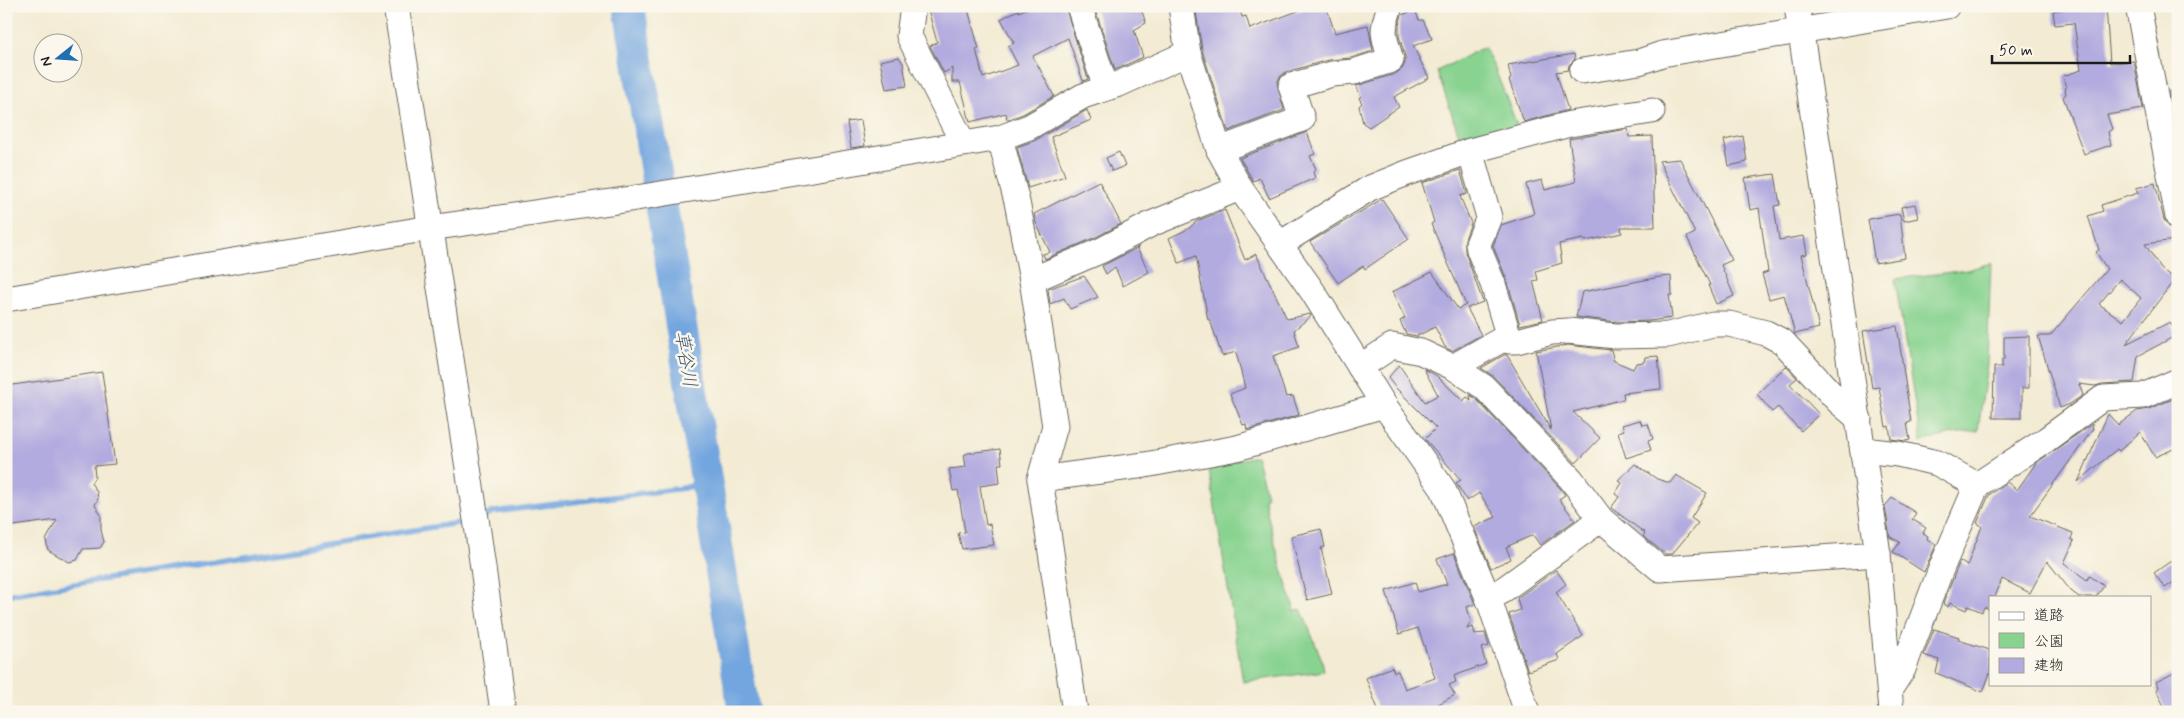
<svg xmlns="http://www.w3.org/2000/svg" width="2184" height="718" font-family="Mynerve,'Klee One',sans-serif">
  <style>
    .green { fill: #88d390; stroke: #527856 }
    .lines { fill: none; stroke-linecap: round; stroke-linejoin: round }
    .stream { stroke: #73a6df; stroke-width: 5.5 }
    .river { stroke: #73a6df; stroke-width: 32 }
    .building { fill: #b2abdf; fill-rule: evenodd }
    .minor-casing { stroke: #67645c; stroke-width: 27 }
    .minor { stroke: #fff; stroke-width: 25 }
    .labels { text-anchor: middle; stroke-width: 5; stroke-linejoin: round; paint-order: stroke }
    .water-label { font-size: 19px; font-style: italic; fill: #435a74; stroke: #fbf7ec }
  </style>
  <rect width="100%" height="100%" fill="#fbf7ec"/>
  <filter id="ink" filterUnits="userSpaceOnUse"><feTurbulence type="fractalNoise" baseFrequency=".02" numOctaves="2"/><feDisplacementMap in="SourceGraphic" scale="10" xChannelSelector="R" yChannelSelector="G"/><feConvolveMatrix kernelMatrix="1 2 1 2 8 2 1 2 1" color-interpolation-filters="sRGB"/></filter>
  <filter id="wash" filterUnits="userSpaceOnUse"><feTurbulence type="fractalNoise" baseFrequency=".0096" numOctaves="4" result="noise"/><feDisplacementMap in="SourceGraphic" scale="20" xChannelSelector="R" yChannelSelector="G"/><feGaussianBlur stdDeviation="1.12" result="paint"/><feColorMatrix in="noise" values="0 0 0 0 0 0 0 0 0 0 0 0 0 0 0 0 0 1.4 0 .05"/><feComposite in="paint" operator="in"/></filter>
  <g filter="url(#wash)">
    <rect width="100%" height="100%" fill="#f3ebd3"/>
    <g class="green">
      <path d="M 1484,47 L 1493,64 L 1520,133 L 1463,147 L 1437,71 Z"/>
      <path d="M 1991,263 L 1987,364 L 1978,431 L 1952,434 L 1921,442 L 1895,279 L 1967,270 Z"/>
      <path d="M 1256,456 L 1267,496 L 1264,498 C 1272,536 1283,574 1295,611 L 1301,609 L 1322,660 L 1324,671 L 1243,682 L 1209,470 L 1221,464 Z"/>
    </g>
    <g class="lines">
      <g class="stream">
        <path d="M 482,517 L 493,512 L 684,488 L 706,482"/>
        <path d="M 6,595 L 471,521"/>
      </g>
      <path class="river" d="M 629,6 L 744,712"/>
    </g>
    <g id="blocks">
      <g class="building">
        <path d="M 927,6 L 967,6 L 979,49 L 976,49 L 983,78 L 1018,65 L 1008,46 L 1014,43 L 1001,19 L 1018,10 L 1019,12 L 1031,6 L 1065,6 L 1088,79 L 1083,81 L 1068,38 L 1033,56 L 1054,96 L 1023,114 L 1007,120 L 1006,113 L 970,122 L 960,82 L 952,82 L 952,68 L 944,73 L 930,46 L 937,42 Z"/>
        <path d="M 1094,6 L 1140,6 L 1146,23 L 1134,30 L 1143,57 L 1115,70 Z"/>
        <path d="M 1205,6 L 1239,6 L 1242,17 L 1246,16 L 1250,29 L 1311,6 L 1326,6 L 1335,33 L 1368,25 L 1373,51 L 1351,58 L 1328,60 L 1286,72 L 1280,77 L 1277,83 L 1284,110 L 1228,131 L 1202,50 L 1196,12 Z"/>
        <path d="M 2082,6 L 2106,6 L 2110,63 L 2134,61 L 2143,109 L 2107,115 L 2112,129 L 2108,132 L 2111,145 L 2084,154 L 2063,97 L 2066,94 L 2065,90 L 2066,88 L 2063,76 L 2081,70 L 2074,23 L 2055,25 L 2053,11 Z"/>
        <path d="M 1415,10 L 1419,20 L 1423,20 L 1432,39 L 1413,46 L 1429,78 L 1394,97 L 1399,107 L 1369,127 L 1363,123 L 1359,106 L 1362,103 L 1359,98 L 1361,96 L 1356,86 L 1395,74 L 1402,69 L 1405,63 L 1405,56 L 1399,36 L 1399,25 L 1402,15 Z"/>
        <path d="M 1574,54 L 1575,59 L 1569,65 L 1568,70 L 1556,72 L 1568,110 L 1524,122 L 1509,80 L 1511,79 L 1508,65 Z"/>
        <path d="M 899,57 L 903,63 L 907,86 L 886,89 L 880,61 Z"/>
        <path d="M 2178,90 L 2178,104 L 2171,105 L 2169,91 Z"/>
        <path d="M 1087,110 L 1091,120 L 1051,137 L 1065,176 L 1028,188 L 1017,147 L 1036,140 Z"/>
        <path d="M 861,120 L 865,146 L 851,148 L 847,122 Z"/>
        <path d="M 1628,129 L 1629,137 L 1652,136 L 1655,227 L 1621,227 L 1622,233 L 1586,241 L 1583,239 L 1559,244 L 1562,263 L 1536,271 L 1538,280 L 1533,281 L 1543,320 L 1520,325 L 1507,280 L 1493,246 L 1501,225 L 1534,214 L 1526,184 L 1542,180 L 1545,190 L 1576,182 L 1569,139 Z"/>
        <path d="M 1307,132 L 1315,154 L 1310,156 L 1316,169 L 1313,172 L 1315,178 L 1269,198 L 1260,178 L 1253,181 L 1240,158 Z"/>
        <path d="M 1743,136 L 1747,162 L 1729,166 L 1724,140 Z"/>
        <path d="M 1119,152 L 1125,166 L 1112,171 L 1106,158 Z"/>
        <path d="M 1680,159 L 1732,260 L 1721,265 L 1734,296 L 1716,304 L 1708,285 L 1710,285 L 1687,237 L 1695,233 L 1659,161 Z"/>
        <path d="M 1460,170 L 1467,194 L 1460,196 L 1471,223 L 1465,239 L 1465,252 L 1483,302 L 1467,308 L 1481,335 L 1452,351 L 1445,347 L 1435,327 L 1417,336 L 1406,334 L 1400,321 L 1405,318 L 1392,292 L 1432,272 L 1458,309 L 1466,305 L 1431,224 L 1434,222 L 1422,183 Z"/>
        <path d="M 1775,174 L 1780,205 L 1774,206 L 1779,240 L 1804,236 L 1807,254 L 1801,255 L 1819,328 L 1795,334 L 1784,295 L 1769,299 L 1762,274 L 1768,272 L 1759,208 L 1750,210 L 1745,178 Z"/>
        <path d="M 1099,181 L 1121,224 L 1096,237 L 1045,259 L 1043,254 L 1050,252 L 1036,223 L 1034,214 Z"/>
        <path d="M 2155,183 L 2164,220 L 2171,229 L 2175,240 L 2145,244 L 2161,269 L 2175,279 L 2126,344 L 2170,322 L 2177,335 L 2138,356 L 2134,382 L 2102,384 L 2095,386 L 2079,384 L 2083,395 L 2070,404 L 2060,408 L 2038,336 L 2050,336 L 2107,269 L 2096,252 L 2099,250 L 2088,216 L 2103,211 L 2101,205 L 2138,193 L 2136,188 ZM 2120,279 L 2141,298 L 2123,321 L 2099,304 Z"/>
        <path d="M 1382,199 L 1409,239 L 1365,269 L 1363,266 L 1338,283 L 1310,242 Z"/>
        <path d="M 1915,204 L 1918,218 L 1904,221 L 1901,207 Z"/>
        <path d="M 1225,210 L 1245,260 L 1256,254 L 1287,319 L 1310,314 L 1311,316 L 1294,330 L 1299,347 L 1273,356 L 1286,397 L 1293,396 L 1299,415 L 1247,430 L 1246,424 L 1243,425 L 1230,394 L 1245,388 L 1236,352 L 1222,356 L 1210,320 L 1208,320 L 1196,256 L 1179,263 L 1169,238 L 1188,229 L 1197,221 Z"/>
        <path d="M 1900,214 L 1905,258 L 1875,263 L 1868,219 Z"/>
        <path d="M 1139,247 L 1137,248 L 1149,272 L 1123,286 L 1115,267 L 1106,274 L 1102,266 Z"/>
        <path d="M 1084,276 L 1098,297 L 1070,309 L 1064,298 L 1050,304 L 1048,289 Z"/>
        <path d="M 1671,276 L 1672,295 L 1669,295 L 1672,318 L 1649,321 L 1617,322 L 1576,317 L 1582,292 L 1660,277 Z"/>
        <path d="M 1897,326 L 1911,422 L 1907,423 L 1910,440 L 1905,441 L 1891,439 L 1889,426 L 1886,427 L 1879,387 L 1872,388 L 1863,331 Z"/>
        <path d="M 2029,336 L 2029,388 L 2022,388 L 2022,418 L 1993,418 L 1994,367 L 2002,367 L 2002,359 L 2004,359 L 2004,337 Z"/>
        <path d="M 1568,345 L 1611,350 L 1614,361 L 1633,369 L 1636,363 L 1644,362 L 1645,357 L 1658,356 L 1661,389 L 1623,393 L 1624,399 L 1573,412 L 1600,438 L 1576,463 L 1494,377 L 1481,368 L 1504,355 L 1507,355 L 1551,430 L 1536,351 Z"/>
        <path d="M 1399,365 L 1425,402 L 1438,395 L 1424,369 L 1437,376 L 1463,401 L 1467,397 L 1471,400 L 1470,395 L 1475,398 L 1560,488 L 1565,495 L 1559,499 L 1575,520 L 1540,545 L 1533,535 L 1506,547 L 1511,559 L 1491,568 L 1474,527 L 1496,517 L 1479,493 L 1467,501 L 1456,483 L 1461,480 L 1425,439 L 1436,428 L 1395,387 L 1388,378 Z"/>
        <path d="M 1786,366 L 1797,378 L 1790,384 L 1819,414 L 1801,431 L 1778,407 L 1772,412 L 1757,394 Z"/>
        <path d="M 102,372 L 115,464 L 94,466 L 95,477 L 91,483 L 97,492 L 98,499 L 95,505 L 101,515 L 101,530 L 104,542 L 100,548 L 83,549 L 77,560 L 69,562 L 48,550 L 46,540 L 57,520 L 6,527 L 6,386 Z"/>
        <path d="M 2178,397 L 2178,447 L 2155,457 L 2140,432 L 2119,451 L 2117,449 L 2078,482 L 2108,414 L 2118,425 L 2137,411 L 2149,409 Z"/>
        <path d="M 1640,420 L 1642,425 L 1648,424 L 1653,439 L 1648,441 L 1651,450 L 1626,458 L 1618,432 L 1624,430 L 1622,425 Z"/>
        <path d="M 2092,424 L 2093,429 L 2030,516 L 2073,533 L 2071,539 L 2074,541 L 2064,563 L 2087,580 L 2090,576 L 2104,586 L 2096,597 L 2079,597 L 2071,591 L 2047,561 L 2030,593 L 2002,579 L 1995,597 L 1990,597 L 1989,609 L 1984,607 L 1982,612 L 1968,606 L 1966,610 L 1950,603 L 1948,607 L 1943,604 L 1960,561 L 1967,566 L 1982,526 L 1977,523 L 1989,495 L 2007,482 L 2017,490 L 2036,463 Z"/>
        <path d="M 1000,449 L 1002,464 L 998,464 L 1000,483 L 980,486 L 986,525 L 990,524 L 994,545 L 962,549 L 958,533 L 965,532 L 958,490 L 953,491 L 949,469 L 966,467 L 964,455 L 968,453 Z"/>
        <path d="M 1635,464 L 1657,479 L 1670,483 L 1676,475 L 1707,493 L 1691,518 L 1698,523 L 1672,554 L 1665,554 L 1643,536 L 1645,533 L 1611,508 L 1619,497 L 1615,494 L 1622,483 L 1618,480 Z"/>
        <path d="M 1892,498 L 1916,513 L 1912,519 L 1926,528 L 1923,533 L 1928,536 L 1927,539 L 1936,545 L 1924,572 L 1893,552 L 1900,542 L 1890,537 L 1885,506 Z"/>
        <path d="M 1321,529 L 1325,547 L 1321,548 L 1332,594 L 1307,600 L 1291,536 Z"/>
        <path d="M 1454,553 L 1475,604 L 1467,607 L 1471,621 L 1467,629 L 1473,627 L 1475,634 L 1485,633 L 1489,646 L 1481,648 L 1486,664 L 1454,676 L 1456,682 L 1449,685 L 1455,695 L 1424,712 L 1379,712 L 1366,678 L 1392,667 L 1394,672 L 1398,671 L 1405,689 L 1435,678 L 1418,628 L 1399,634 L 1386,591 L 1415,582 L 1418,592 L 1447,584 L 1437,559 Z"/>
        <path d="M 2178,556 L 2178,579 L 2165,588 L 2154,573 Z"/>
        <path d="M 1556,570 L 1566,584 L 1556,592 L 1583,636 L 1557,654 L 1559,660 L 1528,671 L 1509,614 L 1520,610 L 1517,598 Z"/>
        <path d="M 1934,629 L 1959,637 L 1958,640 L 1990,650 L 1990,673 L 1983,692 L 1936,673 L 1939,660 L 1924,655 Z"/>
        <path d="M 2178,671 L 2178,712 L 2167,712 L 2156,690 L 2158,687 L 2156,682 Z"/>
      </g>
    </g>
  </g>
  <g filter="url(#ink)">
    <use href="#blocks" fill-opacity="0" stroke="#67645c" stroke-width="1"/>
    <g class="lines">
      <defs>
        <g id="minor">
          <path d="M 396,6 L 478,532 L 503,712"/>
          <path d="M 913,6 L 909,36 L 963,143"/>
          <path d="M 1079,6 L 1106,88"/>
          <path d="M 1181,6 L 1188,53 L 1219,150 L 1240,188 L 1313,292 L 1384,405 L 1443,489 L 1489,600 L 1527,712"/>
          <path d="M 1797,6 L 1878,554 L 1891,712"/>
          <path d="M 2138,6 L 2178,217"/>
          <path d="M 1582,71 L 1639,62 L 1662,54 L 1947,6"/>
          <path d="M 1000,138 L 1017,202 L 1032,280 L 1055,426 L 1040,479 L 1075,712"/>
          <path d="M 1219,150 L 1302,119 L 1291,86 L 1332,74 L 1354,72 L 1391,60 C 1383,34 1381,32 1390,6"/>
          <path d="M 1470,151 L 1489,217 L 1478,244 L 1479,250 L 1493,284 L 1510,341"/>
          <path d="M 1280,244 L 1370,188 L 1407,173 L 1470,151 L 1570,124 L 1652,111"/>
          <path d="M 1032,280 L 1102,250 L 1151,224 L 1240,188"/>
          <path d="M 6,299 L 430,228 L 624,200 L 1000,138 L 1029,127 L 1083,96 L 1119,84 L 1188,53"/>
          <path d="M 1360,367 L 1392,346 L 1421,352 L 1453,367 L 1501,340 L 1517,341 L 1552,332 L 1568,331 L 1616,336 L 1668,335 L 1713,324 L 1729,324 L 1766,333 L 1783,342 L 1839,402 L 1859,419"/>
          <path d="M 1453,367 L 1484,387 L 1571,479 L 1601,519"/>
          <path d="M 1863,450 L 1898,454 L 1937,463 L 1977,485"/>
          <path d="M 1040,479 L 1145,465 L 1237,448 L 1384,405"/>
          <path d="M 1489,600 L 1601,519 L 1660,569 L 1878,554"/>
          <path d="M 1890,689 L 1903,669 L 1941,569 L 1977,485 L 2047,439 L 2103,398 L 2143,396 L 2178,381"/>
        </g>
      </defs>
      <use href="#minor" class="minor-casing"/>
      <use href="#minor" class="minor"/>
    </g>
  </g>
  <g class="labels">
    <g class="water-label">
      <text transform="translate(687 359) rotate(81)" y="7">草谷川</text>
    </g>
  </g>
  <rect width="2184" height="718" fill="none" stroke="#fbf7ec" stroke-width="25"/>
  <rect x="1989" y="596" width="162" height="90" fill="#fbf7ec" stroke="#a29f99"/>
  <rect x="1999" y="612" width="25" height="8" fill="#ffffff" stroke="#a29f99"/>
  <text x="2034" y="620" font-size="15" fill="#1c1c1c">道路</text>
  <rect x="1999" y="633" width="25" height="15" fill="#88d390" stroke="#a29f99"/>
  <text x="2034" y="646" font-size="15" fill="#1c1c1c">公園</text>
  <rect x="1999" y="658" width="25" height="15" fill="#b2abdf" stroke="#a29f99"/>
  <text x="2034" y="670" font-size="15" fill="#1c1c1c">建物</text>
  <g transform="translate(58 58) rotate(253)"><circle r="24" fill="#fbf7ec" stroke="#a29f99"/>
  <path d="M0-4L9 19L0 12L-9 19Z" fill="#1f6fb2"/>
  <text y="-8" font-size="14" font-weight="bold" text-anchor="middle" fill="#1c1c1c">N</text>
  </g>
  <path d="M1992 55v8h138v-8" fill="none" stroke="#1c1c1c" stroke-width="2.5"/>
  <text x="1999" y="55" font-size="15" fill="#1c1c1c" stroke="#fbf7ec" stroke-width="4" paint-order="stroke">50 m</text>
</svg>
